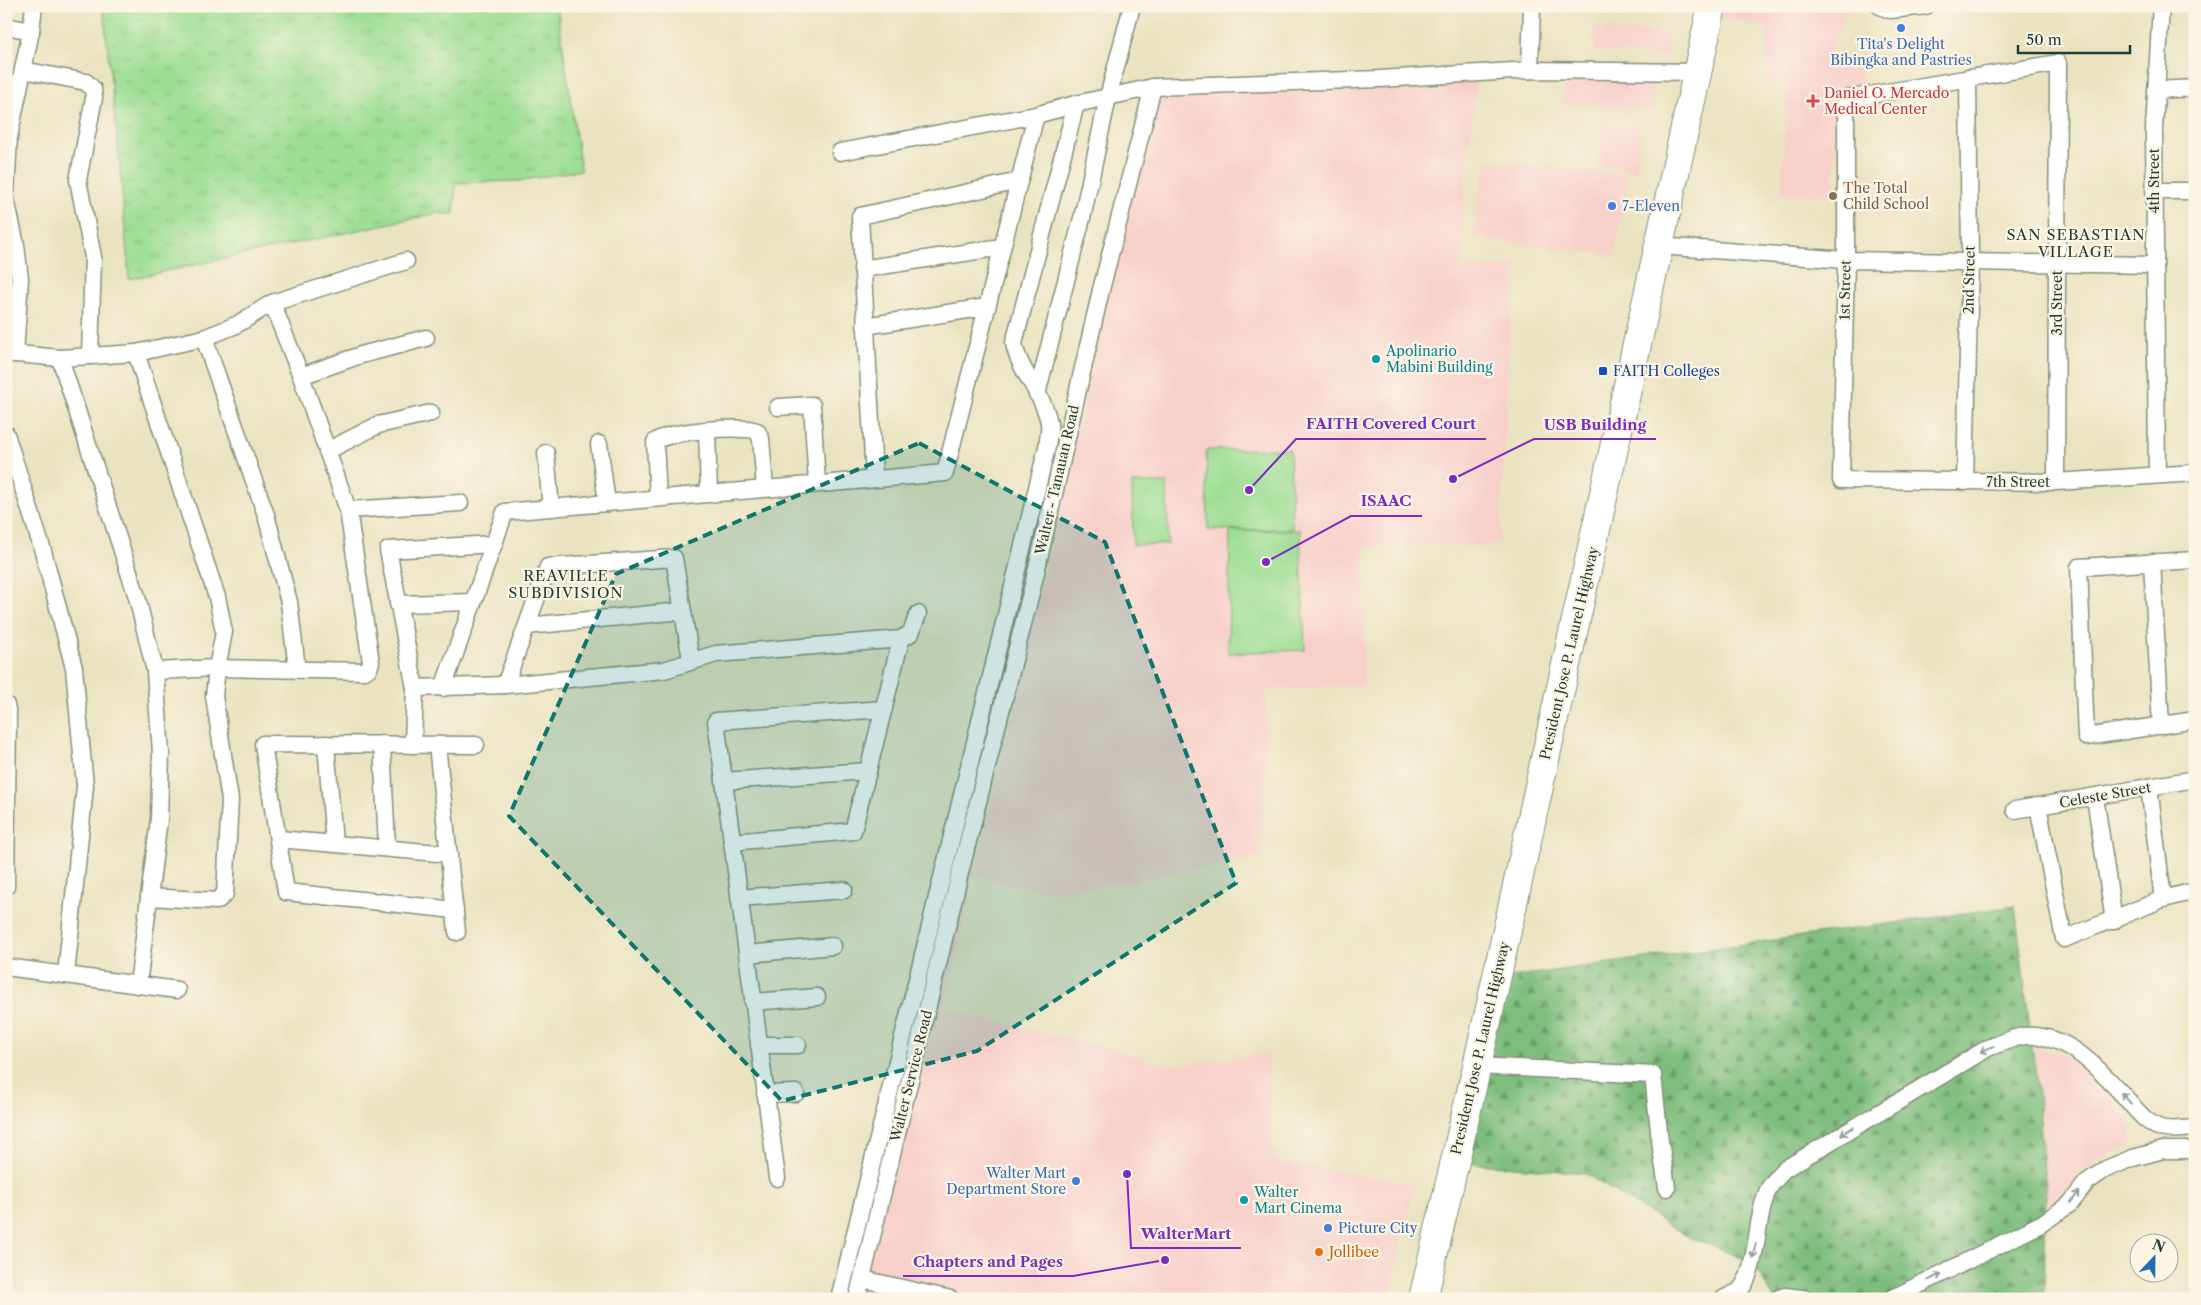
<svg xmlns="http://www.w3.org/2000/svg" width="2201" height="1305" font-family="'Libre Caslon Text',serif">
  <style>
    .built { fill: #f7d0ca }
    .grass { fill: url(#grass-tufts); stroke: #5e8e64 }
    .forest { fill: url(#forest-firs); stroke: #4e7d59 }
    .pitch { fill: #9ede94; stroke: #5e8e64 }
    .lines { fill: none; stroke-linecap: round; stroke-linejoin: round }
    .minor-casing { stroke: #84907a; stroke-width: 19 }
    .trunk-casing { stroke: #84907a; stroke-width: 30 }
    .minor { stroke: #fff; stroke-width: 16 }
    .trunk { stroke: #fff; stroke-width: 28 }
    .oneway { stroke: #8f9e9a }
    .marked { fill: #0f766e; fill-opacity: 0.2; stroke: #0f766e; stroke-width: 4; stroke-dasharray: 10 6; stroke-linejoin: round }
    .shop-dot { fill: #3f7fe0; stroke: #fcf5e5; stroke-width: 2 }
    .health-dot { fill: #e0444e; stroke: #fcf5e5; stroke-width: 2 }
    .education-dot { fill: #8d6e63; stroke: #fcf5e5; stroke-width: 2 }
    .culture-dot { fill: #0f9aa8; stroke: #fcf5e5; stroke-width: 2 }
    .transit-dot { fill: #1a4fb4; stroke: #fcf5e5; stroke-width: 2 }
    .food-dot { fill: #e8710a; stroke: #fcf5e5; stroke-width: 2 }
    .labels { text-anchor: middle; stroke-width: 4.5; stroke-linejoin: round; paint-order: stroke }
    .shop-label { font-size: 14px; fill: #366cbe; stroke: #fcf5e5; text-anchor: start }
    .health-label { font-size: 14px; fill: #be3a42; stroke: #fcf5e5; text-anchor: start }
    .street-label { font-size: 14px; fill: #1f3d34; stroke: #fcf5e5 }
    .education-label { font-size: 14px; fill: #785e54; stroke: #fcf5e5; text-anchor: start }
    .culture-label { font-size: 14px; fill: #0d838f; stroke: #fcf5e5; text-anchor: start }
    .transit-label { font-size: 14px; fill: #164399; stroke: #fcf5e5; text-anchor: start }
    .food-label { font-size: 14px; fill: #c56008; stroke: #fcf5e5; text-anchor: start }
    .neighbourhood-label { font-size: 15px; letter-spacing: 1px; fill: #1f3d34; stroke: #fcf5e5 }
    .leader { fill: none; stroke: #7b2cbf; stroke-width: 2 }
    .callout-dot { fill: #7b2cbf; stroke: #fcf5e5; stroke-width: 2 }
    .callout-label { font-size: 15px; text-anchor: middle; font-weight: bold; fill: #7b2cbf; stroke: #fcf5e5; stroke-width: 4.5; stroke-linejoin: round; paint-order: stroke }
  </style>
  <defs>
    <pattern id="grass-tufts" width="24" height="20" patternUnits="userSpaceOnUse" patternTransform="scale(1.25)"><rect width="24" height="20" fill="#9ede94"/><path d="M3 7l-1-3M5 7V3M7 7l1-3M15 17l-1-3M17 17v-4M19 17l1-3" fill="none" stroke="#88bf80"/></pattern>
    <pattern id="forest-firs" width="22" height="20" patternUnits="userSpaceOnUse" patternTransform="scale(1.25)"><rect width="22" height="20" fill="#7ebd7e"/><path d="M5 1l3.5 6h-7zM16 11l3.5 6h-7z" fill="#679b68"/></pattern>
  </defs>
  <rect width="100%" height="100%" fill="#fcf5e5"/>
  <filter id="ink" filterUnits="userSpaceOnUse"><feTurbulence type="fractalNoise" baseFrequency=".02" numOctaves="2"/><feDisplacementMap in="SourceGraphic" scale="10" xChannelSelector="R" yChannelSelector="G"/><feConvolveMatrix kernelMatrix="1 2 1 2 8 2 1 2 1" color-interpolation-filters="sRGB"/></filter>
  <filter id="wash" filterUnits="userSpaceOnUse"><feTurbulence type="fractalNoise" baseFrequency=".0096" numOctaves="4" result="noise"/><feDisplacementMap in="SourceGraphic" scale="20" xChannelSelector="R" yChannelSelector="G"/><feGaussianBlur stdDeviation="1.12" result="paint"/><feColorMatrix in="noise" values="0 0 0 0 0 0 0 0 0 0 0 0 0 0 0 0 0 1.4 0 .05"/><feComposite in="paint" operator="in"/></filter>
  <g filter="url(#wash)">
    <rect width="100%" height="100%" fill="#eae3c1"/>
    <g class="built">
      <path d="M 1718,6 L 1847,7 L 1829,55 L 1859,56 L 1864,89 L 1841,94 L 1837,108 L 1833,196 L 1781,194 L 1787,82 L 1766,81 L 1766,26 L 1715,18 Z"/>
      <path d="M 1595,28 L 1669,33 L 1667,56 L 1594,51 Z"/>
      <path d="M 1623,74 L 1654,76 L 1652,110 L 1563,104 L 1565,78 L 1622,82 Z"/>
      <path d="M 1477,77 L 1465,185 L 1461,269 L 1516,264 L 1510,329 L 1500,545 L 1364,547 L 1364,685 L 1266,690 L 1266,771 L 1259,857 L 1125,883 L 1053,891 L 1015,887 L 975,874 L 944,1009 L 1080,1041 L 1167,1066 L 1269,1054 L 1270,1137 L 1278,1162 L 1415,1184 L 1388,1299 L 835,1299 L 948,868 L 975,874 L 1109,293 L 1158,92 Z"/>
      <path d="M 1604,123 L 1642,128 L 1636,171 L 1599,166 Z"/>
      <path d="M 1488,161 L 1629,175 L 1615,256 L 1474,238 L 1478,195 Z"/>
      <path d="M 2034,1046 L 2062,1055 L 2086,1073 L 2101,1087 L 2131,1123 L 2132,1143 L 2097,1160 L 2076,1176 L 2047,1207 Z"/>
    </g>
    <path class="grass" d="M 103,6 L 557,6 L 581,170 L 519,181 L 456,183 L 454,214 L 438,213 L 129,279 L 120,167 Z"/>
    <path class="forest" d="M 2015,906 L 2038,1094 L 2046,1198 L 2044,1299 L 1774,1299 L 1752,1262 L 1687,1236 L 1584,1173 L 1455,1162 L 1496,979 Z"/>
    <g class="pitch">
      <path d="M 1290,449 L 1292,529 L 1208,530 L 1206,450 Z"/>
      <path d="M 1132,483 L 1167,483 L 1168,544 L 1133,545 Z"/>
      <path d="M 1300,530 L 1305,650 L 1228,653 L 1230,531 Z"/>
    </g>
  </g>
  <g filter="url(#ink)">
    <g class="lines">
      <defs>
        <g id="minor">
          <path d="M 1880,6 L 1890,10 L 1926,6"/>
          <path d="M 6,26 L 31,31 L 34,6"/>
          <path d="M 23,70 L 86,82 L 93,89 L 94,98 L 78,180 L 93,257 L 90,356"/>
          <path d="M 1530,70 L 1532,6"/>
          <path d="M 2156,90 L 2195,88"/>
          <path d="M 840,152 L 1036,115 L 1076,104 L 1153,87 L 1380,79 L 1530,70 L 1698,72"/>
          <path d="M 2154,191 L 2195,191"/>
          <path d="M 6,192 L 9,137 L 31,31"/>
          <path d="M 6,199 L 16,245 L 20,279 L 15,354"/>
          <path d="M 1660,246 L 1846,260 L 2153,265"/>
          <path d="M 862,269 L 1002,247"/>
          <path d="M 272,303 L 406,261"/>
          <path d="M 865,326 L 987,307"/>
          <path d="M 204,338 L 266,515 L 289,602 L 297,669"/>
          <path d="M 6,353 L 60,358 L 136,353 L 204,338 L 236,325 L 272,303 L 301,376 L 348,510 L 371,662 L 369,668 L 365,671 L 217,668 L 155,671"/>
          <path d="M 136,353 L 217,597 L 224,632 L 217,668 L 214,696 L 230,800 L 225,894 L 217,901 L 149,897"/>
          <path d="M 60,358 L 137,597 L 155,671 L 161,753 L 159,819 L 138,985"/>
          <path d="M 301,376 L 361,355 L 426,338"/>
          <path d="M 1037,394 L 1083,214 L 1108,97 L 1132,6"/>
          <path d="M 778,407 L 812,405 L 817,483"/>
          <path d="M 707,431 L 709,493"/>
          <path d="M 6,434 L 43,551 L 74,668 L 85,786 L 66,975"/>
          <path d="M 599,444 L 607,503"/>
          <path d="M 327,451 L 378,425 L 431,413"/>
          <path d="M 546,453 L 551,508"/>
          <path d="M 2157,475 L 2154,129 L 2161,6"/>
          <path d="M 874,478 L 860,216 L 1019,181"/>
          <path d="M 1965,482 L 1970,261 L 1968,78"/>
          <path d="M 2056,482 L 2058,63 L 1846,99 L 1846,260 L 1841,480 L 2056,482 L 2195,473"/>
          <path d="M 658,498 L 655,442 C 664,431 743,425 757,431 L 761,439 L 765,488"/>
          <path d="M 348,510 L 460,503"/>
          <path d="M 2195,560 L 2079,567 L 2086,737 L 2195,720"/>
          <path d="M 2152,562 L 2161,726"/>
          <path d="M 398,604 L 473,602"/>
          <path d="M 527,626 L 682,611"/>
          <path d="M 505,685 L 548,567 L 674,558 L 691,660"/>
          <path d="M 415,688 L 505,685 L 664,670 L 716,654 L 901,639 L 911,633 L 918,614"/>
          <path d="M 443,688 L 505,512 L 945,473 L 1036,115"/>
          <path d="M 6,705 L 8,715 L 6,887"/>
          <path d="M 326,744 L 334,843"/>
          <path d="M 382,744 L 387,848"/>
          <path d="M 413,745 L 415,688 L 388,550 L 494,544"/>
          <path d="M 437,745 L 457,932"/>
          <path d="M 724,781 L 868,771"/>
          <path d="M 2149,787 L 2163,899"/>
          <path d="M 2095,797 L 2114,921"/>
          <path d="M 2038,806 L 2064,939 L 2163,899 L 2195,891"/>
          <path d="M 2015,810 L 2195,779"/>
          <path d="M 278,839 L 449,854"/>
          <path d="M 732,842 L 853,831 L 901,639"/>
          <path d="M 739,898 L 844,890"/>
          <path d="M 455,910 L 286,892 L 263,744 L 476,745"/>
          <path d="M 747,954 L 833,946"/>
          <path d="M 6,967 L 177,990"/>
          <path d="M 753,1002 L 817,997"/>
          <path d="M 759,1045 L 798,1045"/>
          <path d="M 1477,1066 L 1653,1075 L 1660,1141 L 1667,1188"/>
          <path d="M 765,1094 L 796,1093"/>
          <path d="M 777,1178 L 716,721 L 884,709"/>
          <path d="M 862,1279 L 951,1299"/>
          <path d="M 839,1299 L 1047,447 C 1048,439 1050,430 1049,423 C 1044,394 1019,372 1014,343 L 1076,104"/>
          <path d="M 857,1299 L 960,873 L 1034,581 L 1101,290 L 1153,87"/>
          <path d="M 1723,1299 C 1728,1296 1736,1294 1740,1290 C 1759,1268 1755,1215 1769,1188 C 1773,1182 1779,1176 1783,1170 L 1988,1048 C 1999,1044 2012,1038 2024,1036 C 2066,1032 2098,1068 2123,1095 C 2135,1108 2143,1121 2160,1128 C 2170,1131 2185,1129 2195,1128"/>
          <path d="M 1777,1299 L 1785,1296 L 1808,1299"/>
          <path d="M 1891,1299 L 2041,1224 L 2070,1204 L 2087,1182 L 2106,1169 L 2133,1158 L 2163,1150 L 2195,1150"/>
        </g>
        <path id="trunk" d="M 1423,1299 L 1477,1066 L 1712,6"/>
      </defs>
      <use href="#minor" class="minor-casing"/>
      <use href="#trunk" class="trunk-casing"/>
      <use href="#minor" class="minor"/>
      <use href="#trunk" class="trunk"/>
    </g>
    <defs><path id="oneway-shaft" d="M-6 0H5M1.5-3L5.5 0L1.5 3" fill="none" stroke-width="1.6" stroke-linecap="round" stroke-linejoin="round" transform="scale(1.25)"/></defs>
    <g class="oneway">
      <use href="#oneway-shaft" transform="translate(1987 1049) rotate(155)"/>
      <use href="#oneway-shaft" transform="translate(2126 1098) rotate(-131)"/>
      <use href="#oneway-shaft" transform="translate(1847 1131) rotate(149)"/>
      <use href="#oneway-shaft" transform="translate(2075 1197) rotate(-51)"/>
      <use href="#oneway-shaft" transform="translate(1754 1251) rotate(103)"/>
      <use href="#oneway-shaft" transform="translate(1935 1277) rotate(-26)"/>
    </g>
  </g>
  <path class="marked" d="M 919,443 L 1105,542 L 1236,883 L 977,1051 L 782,1101 L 509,816 L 616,574 Z"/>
  <g class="shop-dot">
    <circle cx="1901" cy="28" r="5"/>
    <circle cx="1612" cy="206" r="5"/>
    <circle cx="1076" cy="1181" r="5"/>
    <circle cx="1328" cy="1228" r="5"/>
  </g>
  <path class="health-dot" d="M1810.5 93.5h5v5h5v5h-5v5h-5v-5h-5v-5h5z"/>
  <circle class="education-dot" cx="1833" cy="196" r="5"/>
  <g class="culture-dot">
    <circle cx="1376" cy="359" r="5"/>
    <circle cx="1244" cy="1200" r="5"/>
  </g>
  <rect class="transit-dot" x="1598" y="366" width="10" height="10" rx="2.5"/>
  <circle class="food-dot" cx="1319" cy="1252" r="5"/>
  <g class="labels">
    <g class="shop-label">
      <text x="1901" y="49" text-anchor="middle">Tita's Delight<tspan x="1901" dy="16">Bibingka and Pastries</tspan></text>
      <text x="1622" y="211">7-Eleven</text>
      <text x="1066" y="1178" text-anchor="end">Walter Mart<tspan x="1066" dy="16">Department Store</tspan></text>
      <text x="1338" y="1233">Picture City</text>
    </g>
    <g class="health-label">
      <text x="1824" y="98">Daniel O. Mercado<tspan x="1824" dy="16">Medical Center</tspan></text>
    </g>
    <g class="street-label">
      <text transform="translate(2154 181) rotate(-90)" y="5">4th Street</text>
      <text transform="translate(1969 280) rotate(-89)" y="5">2nd Street</text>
      <text transform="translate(1845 290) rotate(-89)" y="5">1st Street</text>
      <text transform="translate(2057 303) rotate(-90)" y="5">3rd Street</text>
      <text transform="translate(1057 480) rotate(-77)" y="5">Walter - Tanauan Road</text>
      <text x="2018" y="487">7th Street</text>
      <text transform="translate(1569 653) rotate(-77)" y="5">President Jose P. Laurel Highway</text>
      <text transform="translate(2105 795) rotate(-10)" y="5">Celeste Street</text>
      <text transform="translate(1480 1048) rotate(-77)" y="5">President Jose P. Laurel Highway</text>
      <text transform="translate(911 1076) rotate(-76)" y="5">Walter Service Road</text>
    </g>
    <g class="education-label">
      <text x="1843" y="193">The Total<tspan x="1843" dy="16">Child School</tspan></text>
    </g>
    <g class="culture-label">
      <text x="1386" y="356">Apolinario<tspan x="1386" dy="16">Mabini Building</tspan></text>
      <text x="1254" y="1197">Walter<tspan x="1254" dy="16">Mart Cinema</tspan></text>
    </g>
    <g class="transit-label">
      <text x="1613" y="376">FAITH Colleges</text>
    </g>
    <g class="food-label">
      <text x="1329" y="1257">Jollibee</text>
    </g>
    <g class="neighbourhood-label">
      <text x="2076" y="240">SAN SEBASTIAN<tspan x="2076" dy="17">VILLAGE</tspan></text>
      <text x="566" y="581">REAVILLE<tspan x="566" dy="17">SUBDIVISION</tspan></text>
    </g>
  </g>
  <path class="leader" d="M1249 490L1296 439H1486M1453 479L1534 439H1656M1266 562L1351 516H1422M1127 1174L1131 1248H1241M1165 1260L1073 1276H903"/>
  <g class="callout-dot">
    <circle cx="1249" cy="490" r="5"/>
    <circle cx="1453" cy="479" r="5"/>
    <circle cx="1266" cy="562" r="5"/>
    <circle cx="1127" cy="1174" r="5"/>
    <circle cx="1165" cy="1260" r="5"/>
  </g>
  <g class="callout-label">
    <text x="1391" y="429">FAITH Covered Court</text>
    <text x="1595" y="430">USB Building</text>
    <text x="1386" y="506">ISAAC</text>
    <text x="1186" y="1239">WalterMart</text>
    <text x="988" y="1267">Chapters and Pages</text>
  </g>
  <rect width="2201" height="1305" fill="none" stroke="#fcf5e5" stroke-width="25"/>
  <g transform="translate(2154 1258) rotate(22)"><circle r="24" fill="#fcf5e5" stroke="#a4ab9e"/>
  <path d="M0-4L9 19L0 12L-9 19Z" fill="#1f6fb2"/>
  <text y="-8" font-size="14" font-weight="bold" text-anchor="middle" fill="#1f3d34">N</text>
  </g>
  <path d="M2018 45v8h112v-8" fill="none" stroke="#1f3d34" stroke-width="2.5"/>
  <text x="2026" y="45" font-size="15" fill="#1f3d34" stroke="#fcf5e5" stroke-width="4" paint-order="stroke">50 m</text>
</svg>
